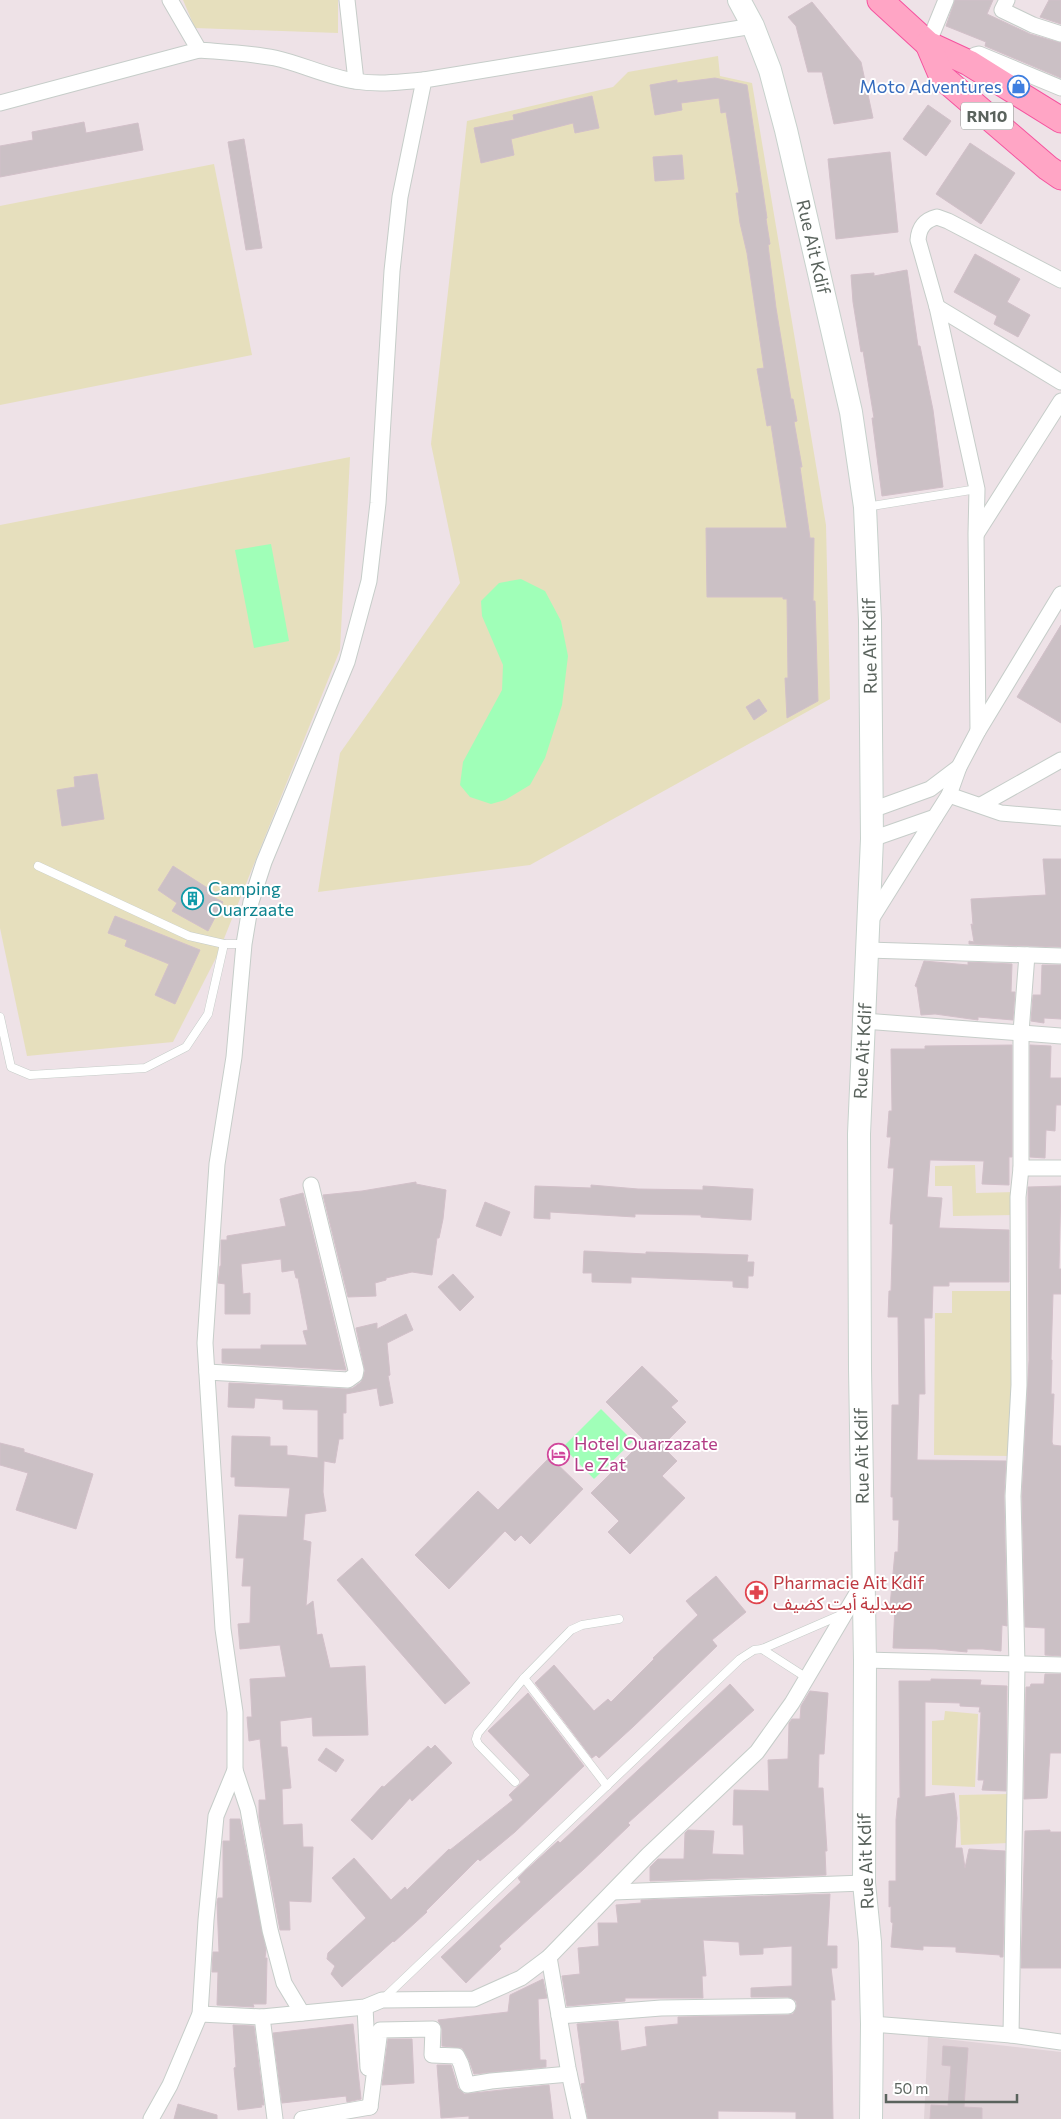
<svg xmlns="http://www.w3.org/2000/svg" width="1061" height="2119" font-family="Commissioner,'Noto Sans Arabic',sans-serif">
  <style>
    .education { fill: #e0d3d8 }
    .green { fill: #e6dfbd }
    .water { fill: #a0ffb8 }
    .building { fill: #cbc0c5; stroke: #d2c0c9 }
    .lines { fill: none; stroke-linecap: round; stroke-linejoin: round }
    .lane-casing { stroke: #c6cdc9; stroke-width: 9 }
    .street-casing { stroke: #c6cdc9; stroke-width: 17 }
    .secondary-casing { stroke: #c7d1cc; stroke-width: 24 }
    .primary-casing { stroke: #f5539f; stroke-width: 27 }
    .lane { stroke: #fff; stroke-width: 8 }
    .street { stroke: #fff; stroke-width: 15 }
    .secondary { stroke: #fff; stroke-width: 22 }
    .primary { stroke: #ffa5c5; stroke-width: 25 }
    .labels { text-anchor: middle; stroke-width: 4; stroke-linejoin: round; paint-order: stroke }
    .shield { fill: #fff; stroke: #8c928e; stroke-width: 1 }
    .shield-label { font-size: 16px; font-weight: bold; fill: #5a635d }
    .shop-label { font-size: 18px; fill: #366cbe; stroke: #fff; text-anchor: end }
    .street-label { font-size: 18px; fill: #5a635d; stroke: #fff }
    .culture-label { font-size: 18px; fill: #0d838f; stroke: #fff; text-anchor: start }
    .hotel-label { font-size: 18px; fill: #b23c85; stroke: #fff; text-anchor: start }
    .health-label { font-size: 18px; fill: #be3a42; stroke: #fff; text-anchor: start }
  </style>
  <rect width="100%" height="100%" fill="#eee2e7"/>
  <path class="education" d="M 928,2037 L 1061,2052 L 1061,2119 L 924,2119 Z"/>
  <g class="green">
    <path d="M 183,0 L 338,0 L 338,33 L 195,28 Z"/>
    <path d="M 718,56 L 720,76 L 752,83 L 826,525 L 830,699 L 530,865 L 318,892 L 340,753 L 460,583 L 431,444 L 467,121 L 613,87 L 628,72 Z"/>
    <path d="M 214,164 L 252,355 L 0,405 L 0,206 Z"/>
    <path d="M 350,457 L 340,650 L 217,956 L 173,1042 L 27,1056 L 0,928 L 0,525 Z"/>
    <path d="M 975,1165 L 976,1193 L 1015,1192 L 1015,1215 L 953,1216 L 952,1186 L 935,1186 L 935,1166 Z"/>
    <path d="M 952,1291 L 1012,1291 L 1011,1456 L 934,1455 L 935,1313 L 952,1313 Z"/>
    <path d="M 945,1711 L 978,1714 L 975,1787 L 932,1785 L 932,1721 L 944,1720 Z"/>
    <path d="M 1008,1794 L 1009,1843 L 961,1845 L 959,1795 Z"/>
  </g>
  <g class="water">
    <path d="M 271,544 L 289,641 L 254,648 L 235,550 Z"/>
    <path d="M 521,579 L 545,591 L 561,621 L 568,656 L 562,705 L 545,758 L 530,785 L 505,800 L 491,804 L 470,797 L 460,785 L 463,762 L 502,690 L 503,665 L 482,616 L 481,601 L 499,583 Z"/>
    <path d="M 601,1409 L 633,1441 L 594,1479 L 563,1447 Z"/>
  </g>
  <g class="building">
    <path d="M 955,0 L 993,0 L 987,14 L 1030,34 L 1061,43 L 1061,78 L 985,46 L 986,42 L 946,26 Z"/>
    <path d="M 1049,0 L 1061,0 L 1061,24 L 1040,17 Z"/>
    <path d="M 812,2 L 861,62 L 873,118 L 834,124 L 822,72 L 808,72 L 796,26 L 788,17 Z"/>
    <path d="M 715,78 L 747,85 L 767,218 L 766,219 L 770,244 L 768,245 L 776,308 L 791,399 L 793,399 L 797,421 L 794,422 L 802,467 L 800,467 L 810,538 L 814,538 L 813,601 L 815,601 L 818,701 L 787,718 L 785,678 L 788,678 L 787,599 L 783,599 L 783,597 L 707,597 L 706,528 L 787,528 L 771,425 L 767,426 L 757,369 L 764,368 L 747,253 L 740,223 L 736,193 L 739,193 L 726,112 L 721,113 L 719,98 L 681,103 L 682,110 L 655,115 L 650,85 L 677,80 L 677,83 Z"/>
    <path d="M 592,96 L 599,128 L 575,133 L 573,123 L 511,139 L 514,155 L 481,163 L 474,128 L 514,120 L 513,115 Z"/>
    <path d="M 928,105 L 951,121 L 926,156 L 903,139 Z"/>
    <path d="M 84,122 L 86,133 L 138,123 L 143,150 L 0,177 L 0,146 L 33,140 L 32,132 Z"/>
    <path d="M 244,139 L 262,248 L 246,250 L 228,142 Z"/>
    <path d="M 970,143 L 1015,173 L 981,224 L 936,194 Z"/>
    <path d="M 890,152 L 898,232 L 836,239 L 828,159 Z"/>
    <path d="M 682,155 L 684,179 L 655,181 L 653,157 Z"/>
    <path d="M 975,254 L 1020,279 L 1007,302 L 1030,315 L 1018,337 L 994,324 L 997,316 L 954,292 Z"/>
    <path d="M 907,270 L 918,346 L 920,346 L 933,410 L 943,487 L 882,496 L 872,418 L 874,418 L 863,351 L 861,352 L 853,302 L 851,275 L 874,273 L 874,276 Z"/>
    <path d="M 1061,625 L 1061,723 L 1017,697 Z"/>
    <path d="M 759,699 L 767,711 L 754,720 L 746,707 Z"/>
    <path d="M 97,774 L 104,819 L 62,826 L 57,790 L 75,787 L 74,777 Z"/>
    <path d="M 1043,859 L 1061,859 L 1061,947 L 969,944 L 969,941 L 974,942 L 971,924 L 973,925 L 971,899 L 1046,895 Z"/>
    <path d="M 173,866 L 209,889 L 207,894 L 223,902 L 208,931 L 172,911 L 177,903 L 158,890 Z"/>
    <path d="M 115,916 L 200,950 L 175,1004 L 155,995 L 169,964 L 125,946 L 127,940 L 108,933 Z"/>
    <path d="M 924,961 L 968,965 L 968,962 L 1012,964 L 1011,992 L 1015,992 L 1013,1020 L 978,1017 L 978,1020 L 935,1014 L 921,1015 L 917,987 L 915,986 Z"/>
    <path d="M 1042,965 L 1061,965 L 1061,1019 L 1044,1018 L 1044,1023 L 1031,1021 L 1033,995 L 1041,995 Z"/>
    <path d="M 1012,1045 L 1012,1157 L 1009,1157 L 1009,1185 L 982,1184 L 984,1161 L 930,1160 L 927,1197 L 942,1198 L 939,1228 L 1009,1230 L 1009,1282 L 949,1282 L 949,1286 L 933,1286 L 932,1318 L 924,1318 L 925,1394 L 919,1394 L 917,1460 L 1006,1461 L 1004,1496 L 1007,1626 L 1002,1625 L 1001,1651 L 983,1649 L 967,1649 L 967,1652 L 936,1649 L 893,1648 L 895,1606 L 890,1606 L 895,1552 L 898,1552 L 899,1520 L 893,1520 L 893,1497 L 891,1497 L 892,1405 L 899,1405 L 898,1317 L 888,1317 L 889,1291 L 891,1291 L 893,1224 L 890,1224 L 894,1168 L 888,1168 L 891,1137 L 887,1137 L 889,1111 L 892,1111 L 891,1049 L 925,1049 L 925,1046 Z"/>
    <path d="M 1030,1045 L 1051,1046 L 1050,1078 L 1061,1078 L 1061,1105 L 1056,1105 L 1055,1131 L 1046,1130 L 1045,1158 L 1030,1157 Z"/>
    <path d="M 416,1182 L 416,1184 L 446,1190 L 443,1219 L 439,1238 L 437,1238 L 432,1275 L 412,1272 L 386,1278 L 386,1280 L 375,1283 L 376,1296 L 348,1297 L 323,1195 L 362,1191 Z"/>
    <path d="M 591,1185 L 638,1189 L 703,1190 L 703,1186 L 753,1189 L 751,1220 L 701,1217 L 701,1215 L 635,1214 L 635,1217 L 550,1212 L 550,1219 L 534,1218 L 535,1186 L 591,1188 Z"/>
    <path d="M 1061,1186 L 1059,1269 L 1061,1269 L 1061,1294 L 1053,1294 L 1051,1360 L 1052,1360 L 1051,1394 L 1054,1394 L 1052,1442 L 1053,1445 L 1061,1446 L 1061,1656 L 1045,1655 L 1045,1628 L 1025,1627 L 1022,1496 L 1029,1360 L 1028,1187 Z"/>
    <path d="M 303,1193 L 346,1370 L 222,1363 L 222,1349 L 261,1349 L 261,1345 L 307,1345 L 303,1331 L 308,1330 L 298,1278 L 296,1278 L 294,1270 L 282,1272 L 281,1259 L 241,1264 L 243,1294 L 250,1293 L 250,1314 L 225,1314 L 225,1284 L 218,1283 L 220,1266 L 221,1266 L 221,1240 L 227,1240 L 227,1236 L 286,1226 L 280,1199 Z"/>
    <path d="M 485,1202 L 510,1212 L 501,1236 L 476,1226 Z"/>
    <path d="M 584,1251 L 646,1254 L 646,1252 L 748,1255 L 747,1262 L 754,1262 L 753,1276 L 748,1276 L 748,1288 L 733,1287 L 733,1281 L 631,1277 L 631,1283 L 592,1282 L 592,1273 L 583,1273 Z"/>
    <path d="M 453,1274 L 474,1297 L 460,1311 L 438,1287 Z"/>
    <path d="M 406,1314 L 413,1330 L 387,1343 L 390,1375 L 388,1376 L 393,1403 L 380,1406 L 377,1388 L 346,1394 L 346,1413 L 343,1413 L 343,1439 L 339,1439 L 335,1463 L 324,1461 L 323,1492 L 326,1511 L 305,1514 L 303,1540 L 311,1542 L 306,1606 L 313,1601 L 317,1635 L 322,1634 L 330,1668 L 365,1666 L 368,1735 L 313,1736 L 312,1717 L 280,1721 L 281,1747 L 287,1747 L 291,1788 L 282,1789 L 283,1825 L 302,1824 L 303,1847 L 313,1847 L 311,1902 L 289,1901 L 290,1930 L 280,1930 L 259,1817 L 259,1800 L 266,1800 L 260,1739 L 249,1741 L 247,1717 L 252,1717 L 250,1679 L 286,1677 L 280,1645 L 240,1649 L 238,1624 L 250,1623 L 251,1586 L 242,1586 L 244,1558 L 236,1558 L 239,1515 L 287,1517 L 290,1488 L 235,1486 L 235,1477 L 231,1477 L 232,1436 L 270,1437 L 270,1446 L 287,1446 L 287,1455 L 318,1458 L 318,1410 L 283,1409 L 283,1400 L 255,1398 L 254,1408 L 228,1407 L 229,1383 L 347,1389 L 353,1388 L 361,1382 L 365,1371 L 356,1328 L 377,1323 L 377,1329 Z"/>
    <path d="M 642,1366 L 678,1401 L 671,1407 L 686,1422 L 662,1446 L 677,1461 L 662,1476 L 685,1498 L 630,1554 L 608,1532 L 619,1521 L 591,1493 L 644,1440 L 606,1402 Z"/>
    <path d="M 0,1443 L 24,1449 L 24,1452 L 93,1474 L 76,1529 L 16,1510 L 28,1473 L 0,1465 Z"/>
    <path d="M 550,1457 L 583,1489 L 530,1544 L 521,1535 L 515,1541 L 505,1531 L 449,1589 L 415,1555 L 478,1491 L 498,1510 Z"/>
    <path d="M 362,1558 L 470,1683 L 445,1704 L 337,1580 Z"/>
    <path d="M 716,1576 L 746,1612 L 712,1640 L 717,1646 L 634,1726 L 599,1758 L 596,1755 L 592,1758 L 535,1683 L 554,1665 L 594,1711 L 608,1699 L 611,1702 L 654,1659 L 653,1658 L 698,1615 L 686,1601 Z"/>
    <path d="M 1045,1674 L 1061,1674 L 1061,1753 L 1050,1753 L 1047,1798 L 1024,1799 L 1026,1687 L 1030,1687 L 1031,1684 L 1044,1684 Z"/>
    <path d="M 931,1679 L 981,1680 L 980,1685 L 1007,1686 L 1006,1791 L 982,1790 L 984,1780 L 978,1780 L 981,1712 L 979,1712 L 980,1707 L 960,1706 L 960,1703 L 925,1702 L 925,1797 L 954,1793 L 957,1818 L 955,1848 L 962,1848 L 965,1868 L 969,1849 L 1005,1851 L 1003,1957 L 1000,1957 L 1000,1955 L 956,1952 L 956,1947 L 923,1946 L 923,1950 L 891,1947 L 893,1923 L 891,1922 L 891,1906 L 889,1907 L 889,1881 L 896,1881 L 896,1820 L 898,1798 L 900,1798 L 899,1681 L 931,1681 Z"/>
    <path d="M 730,1684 L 754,1710 L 628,1823 L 630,1825 L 584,1869 L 499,1946 L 501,1949 L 466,1983 L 441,1957 L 521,1882 L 518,1878 L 525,1871 L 558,1841 L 560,1843 Z"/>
    <path d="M 810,1691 L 828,1693 L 824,1754 L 819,1754 L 818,1788 L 823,1788 L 827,1851 L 825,1851 L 826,1875 L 650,1881 L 650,1867 L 658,1859 L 684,1859 L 685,1833 L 688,1830 L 714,1831 L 712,1854 L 744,1855 L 743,1825 L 733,1825 L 734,1790 L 769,1791 L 768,1760 L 788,1759 L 789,1723 L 792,1719 L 800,1719 L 801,1706 Z"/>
    <path d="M 528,1693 L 584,1766 L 515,1832 L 480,1861 L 478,1859 L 426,1911 L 427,1912 L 394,1942 L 393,1941 L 342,1987 L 331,1974 L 335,1966 L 327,1959 L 328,1953 L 366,1918 L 332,1878 L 354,1858 L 391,1900 L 405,1887 L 407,1890 L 449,1849 L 450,1850 L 513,1800 L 509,1795 L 530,1775 L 488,1731 Z"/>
    <path d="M 435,1745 L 452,1763 L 412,1801 L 410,1798 L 372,1840 L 351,1820 L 382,1786 L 384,1787 L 428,1746 L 431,1749 Z"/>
    <path d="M 326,1748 L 344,1760 L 336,1772 L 318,1760 Z"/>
    <path d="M 230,1819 L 240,1819 L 266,1950 L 265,1958 L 267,1958 L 266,2004 L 253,2004 L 254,2007 L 217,2005 L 218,1972 L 212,1972 L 213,1952 L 219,1952 L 217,1902 L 218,1898 L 223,1898 L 223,1841 L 230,1841 Z"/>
    <path d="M 1050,1830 L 1050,1832 L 1061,1832 L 1061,1968 L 1021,1968 L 1025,1831 Z"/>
    <path d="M 830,1894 L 827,1946 L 837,1946 L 837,1968 L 831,1968 L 835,2000 L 831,2000 L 833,2119 L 796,2119 L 796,2112 L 718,2111 L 718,2119 L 588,2119 L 581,2084 L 585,2083 L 577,2024 L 618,2021 L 621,2051 L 647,2046 L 645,2027 L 678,2024 L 678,2017 L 788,2015 L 793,2014 L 797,2006 L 796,2001 L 788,1997 L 751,1997 L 751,1988 L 792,1986 L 792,1946 L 763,1948 L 763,1954 L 740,1955 L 739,1942 L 703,1940 L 706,1976 L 702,1976 L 703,1998 L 625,1998 L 625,2001 L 567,2006 L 562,1976 L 580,1974 L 578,1948 L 599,1946 L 598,1923 L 618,1923 L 616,1905 L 641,1903 L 641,1900 Z"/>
    <path d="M 543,1979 L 547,1998 L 538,1999 L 540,2060 L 546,2060 L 546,2067 L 474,2074 L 469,2060 L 462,2048 L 442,2046 L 442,2029 L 438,2020 L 508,2012 L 510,1995 Z"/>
    <path d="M 353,2024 L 361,2099 L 347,2102 L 346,2096 L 282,2103 L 273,2033 Z"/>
    <path d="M 233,2025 L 254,2026 L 264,2105 L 261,2105 L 262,2107 L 238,2110 L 234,2068 L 236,2067 Z"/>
    <path d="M 388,2039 L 412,2039 L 414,2083 L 382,2085 Z"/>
    <path d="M 943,2046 L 968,2048 L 964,2107 L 982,2108 L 982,2119 L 930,2119 L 931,2105 L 948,2106 L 951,2066 L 942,2065 Z"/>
    <path d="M 437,2065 L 451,2065 L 458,2088 L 464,2094 L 549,2085 L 553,2119 L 469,2119 L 469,2116 L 441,2118 Z"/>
    <path d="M 178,2104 L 217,2115 L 217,2119 L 174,2119 Z"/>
  </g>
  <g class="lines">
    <defs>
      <g id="lane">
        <path d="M 866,507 L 977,489"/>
        <path d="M 38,866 L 189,936 L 224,944 L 244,944"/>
        <path d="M 0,1017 L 11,1067 L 30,1075 L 145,1068 L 186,1047 L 208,1014 L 224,944"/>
        <path d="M 762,1649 L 807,1678"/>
        <path d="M 524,1678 L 607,1786"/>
        <path d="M 515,1782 L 478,1744 L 476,1739 L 478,1733 L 524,1678 L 571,1630 L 582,1625 L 619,1619"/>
        <path d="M 383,1999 L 740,1659 L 754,1650 L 762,1649 L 843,1614"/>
      </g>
      <g id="street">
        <path d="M 170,0 L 199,50 C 224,52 249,53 275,58 C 302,64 327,77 355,81 C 378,85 401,82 424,80"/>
        <path d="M 347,0 L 356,81"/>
        <path d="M 1007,0 L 1002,10 L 1033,25 L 1061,34"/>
        <path d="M 928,44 L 946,0"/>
        <path d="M 969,63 L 975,55 L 979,54 L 1061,88"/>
        <path d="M 0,103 L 199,50"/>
        <path d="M 937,307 L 1061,382"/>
        <path d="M 977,533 L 1061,401"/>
        <path d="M 978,731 L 976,534 L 977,489 L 937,307 L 918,240 C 919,227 925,220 937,217 L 948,221 L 1061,280"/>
        <path d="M 949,795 L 1001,813 L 1061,818"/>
        <path d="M 981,805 L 1061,760"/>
        <path d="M 872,810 L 930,789 L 959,767"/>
        <path d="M 872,839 L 935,817 L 949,795 L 959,767 L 978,731 L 1061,594"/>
        <path d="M 870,921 L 935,817"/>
        <path d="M 868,950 L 1061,956"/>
        <path d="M 864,1021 L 1061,1036"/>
        <path d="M 1021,1168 L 1061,1168"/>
        <path d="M 207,1372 L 348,1380 L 355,1375 L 356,1370 L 311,1185"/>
        <path d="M 865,1660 L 1061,1665"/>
        <path d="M 235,1770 L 248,1809 L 270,1930 L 284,1983 L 302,2013"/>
        <path d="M 613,1892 L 864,1883"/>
        <path d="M 549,1957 L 568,2068 L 579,2119"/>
        <path d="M 365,2007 L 368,2068"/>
        <path d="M 200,2014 L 262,2017 L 365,2007 L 382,2000 L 474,1999 L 521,1978 L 549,1957 L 648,1855 L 757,1752 L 792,1703 L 863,1583"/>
        <path d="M 559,2016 L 661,2008 L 788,2006"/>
        <path d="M 262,2017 L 275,2119"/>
        <path d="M 872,2024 L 1011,2035 L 1061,2042"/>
        <path d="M 1011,2035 L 1017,1665 L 1013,1496 L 1019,1385 L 1018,1197 L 1021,1168 L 1021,1032 L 1027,955"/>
        <path d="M 370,2107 L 380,2030 L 433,2029 L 432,2055 L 457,2056 L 461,2064 L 467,2085 L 491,2081 L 569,2074"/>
        <path d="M 151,2119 L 170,2085 L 200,2014 L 206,1920 L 216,1816 L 235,1770 L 235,1712 L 223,1629 L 205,1343 L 217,1164 L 234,1057 L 244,944 L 251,902 L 264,862 L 347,662 L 369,581 L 378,503 L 392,271 L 400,197 L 424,80 L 753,26"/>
        <path d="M 302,2119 L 370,2107"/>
      </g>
      <path id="secondary" d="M 739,0 L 753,26 L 770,70 L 786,130 L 851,412 L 865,507 L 870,620 L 872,839 L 859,1134 L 860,1369 L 865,1660 L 864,1883 L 870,1942 L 872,2024 L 871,2119"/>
      <g id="primary">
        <path d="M 880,0 L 928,44 L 969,63 L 1061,120"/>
        <path d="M 928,44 L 942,77 L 1048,168 L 1061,177"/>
      </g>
    </defs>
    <use href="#lane" class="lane-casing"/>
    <use href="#street" class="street-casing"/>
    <use href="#secondary" class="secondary-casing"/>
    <use href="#primary" class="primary-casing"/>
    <use href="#lane" class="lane"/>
    <use href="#street" class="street"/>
    <use href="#secondary" class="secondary"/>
    <use href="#primary" class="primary"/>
  </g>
  <defs>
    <symbol id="shop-ring" viewBox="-11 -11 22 22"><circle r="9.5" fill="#fff" stroke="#3f7fe0" stroke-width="1.5"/><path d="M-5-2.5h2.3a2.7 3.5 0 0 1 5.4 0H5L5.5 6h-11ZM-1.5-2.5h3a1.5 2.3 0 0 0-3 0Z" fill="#3f7fe0"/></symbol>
    <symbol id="building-ring" viewBox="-11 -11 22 22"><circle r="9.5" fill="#fff" stroke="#0f9aa8" stroke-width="1.5"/><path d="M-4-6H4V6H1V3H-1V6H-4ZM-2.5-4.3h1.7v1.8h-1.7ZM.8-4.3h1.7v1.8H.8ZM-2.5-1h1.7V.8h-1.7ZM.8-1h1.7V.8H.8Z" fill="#0f9aa8"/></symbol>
    <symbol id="hotel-ring" viewBox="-11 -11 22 22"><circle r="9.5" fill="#fff" stroke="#d1479c" stroke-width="1.5"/><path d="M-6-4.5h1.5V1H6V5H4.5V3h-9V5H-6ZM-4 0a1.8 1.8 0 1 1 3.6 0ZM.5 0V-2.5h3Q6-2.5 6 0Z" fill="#d1479c"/></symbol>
    <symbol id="pharmacy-ring" viewBox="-11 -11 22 22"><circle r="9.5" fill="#fff" stroke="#e0444e" stroke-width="1.5"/><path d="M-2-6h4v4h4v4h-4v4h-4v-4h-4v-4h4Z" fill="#e0444e"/></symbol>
  </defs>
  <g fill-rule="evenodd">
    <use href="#shop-ring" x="1006" y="74" width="25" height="25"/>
    <use href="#building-ring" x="180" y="886" width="25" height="25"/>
    <use href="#hotel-ring" x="546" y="1442" width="25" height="25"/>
    <use href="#pharmacy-ring" x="744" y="1580" width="25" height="25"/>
  </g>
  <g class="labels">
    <rect class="shield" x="961" y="102.5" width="52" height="27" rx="4"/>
    <g class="shield-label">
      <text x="987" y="122">RN10</text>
    </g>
    <g class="shop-label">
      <text x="1002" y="93">Moto Adventures</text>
    </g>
    <g class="street-label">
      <text transform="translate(813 247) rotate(77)" y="6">Rue Ait Kdif</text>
      <text transform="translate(870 646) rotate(-91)" y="6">Rue Ait Kdif</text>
      <text transform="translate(863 1051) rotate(-87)" y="6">Rue Ait Kdif</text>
      <text transform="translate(862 1456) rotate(-91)" y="6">Rue Ait Kdif</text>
      <text transform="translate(866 1861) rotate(-92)" y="6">Rue Ait Kdif</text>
    </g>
    <g class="culture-label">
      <text x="208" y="895">Camping<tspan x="208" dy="21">Ouarzaate</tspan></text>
    </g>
    <g class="hotel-label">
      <text x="574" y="1450">Hotel Ouarzazate<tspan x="574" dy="21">Le Zat</tspan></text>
    </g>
    <g class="health-label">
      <text x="773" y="1589">Pharmacie Ait Kdif<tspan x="773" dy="21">صيدلية أيت كضيف</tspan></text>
    </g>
  </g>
  <path d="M886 2094v8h131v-8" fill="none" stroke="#5a635d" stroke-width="2.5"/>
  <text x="894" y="2094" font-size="15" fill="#5a635d" stroke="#ffffff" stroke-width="4" paint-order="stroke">50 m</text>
</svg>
